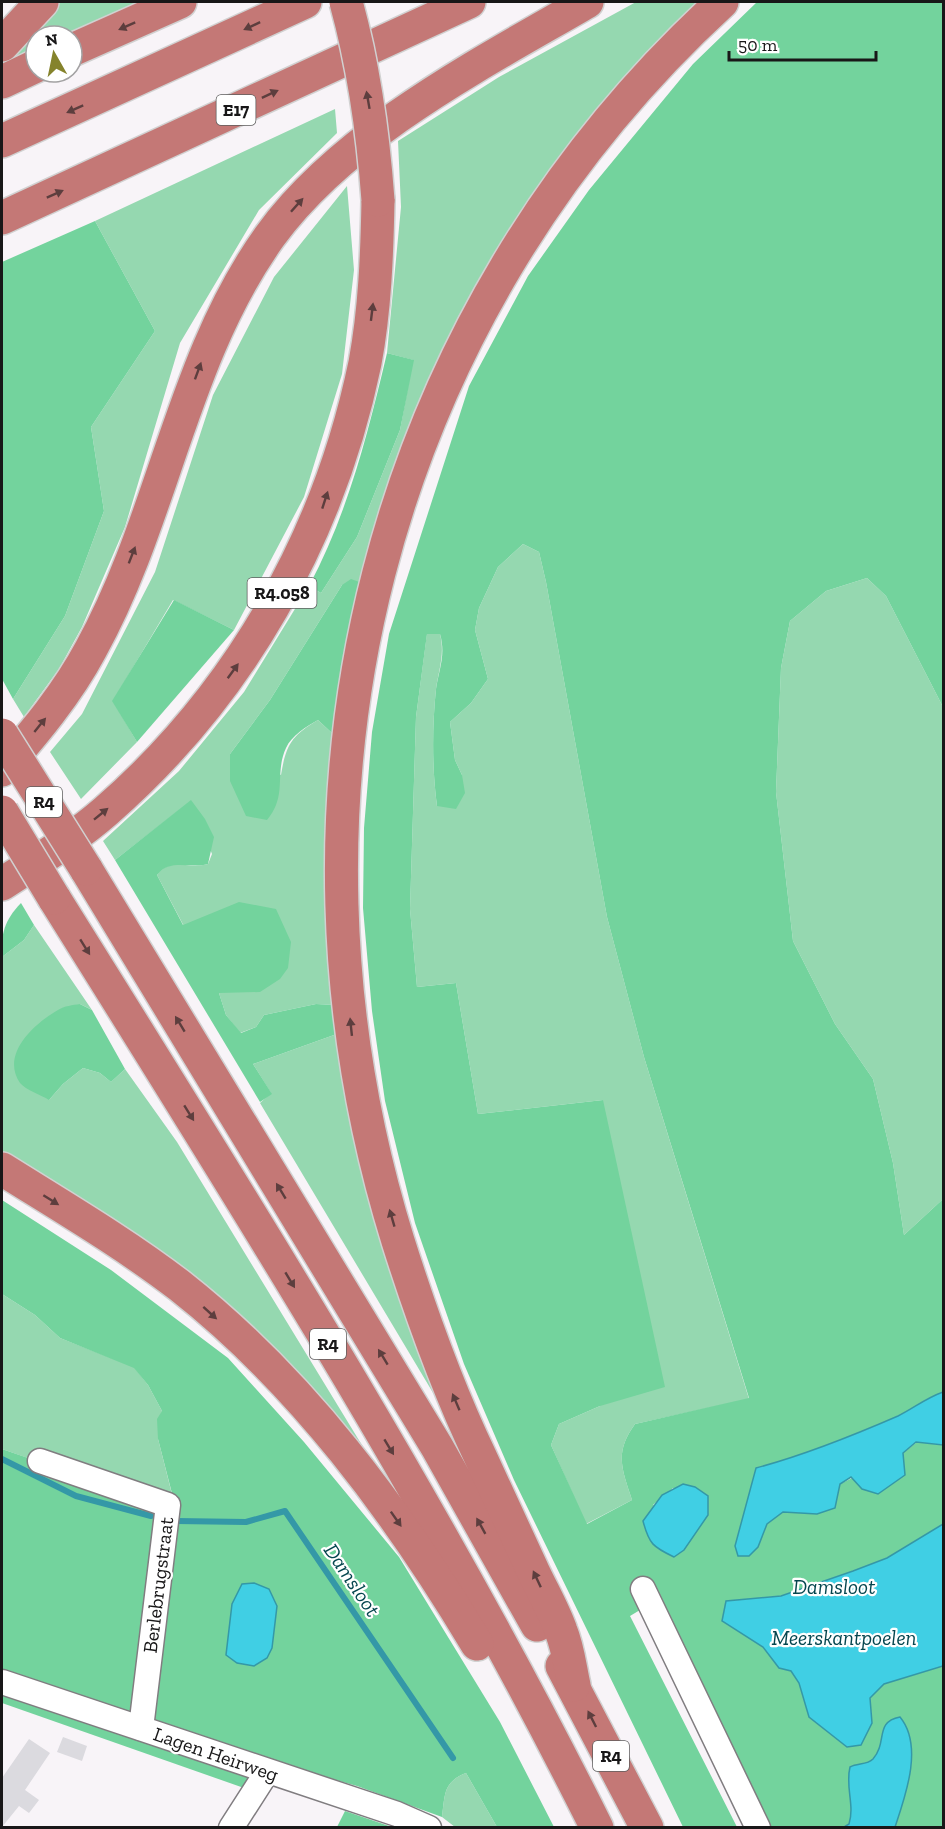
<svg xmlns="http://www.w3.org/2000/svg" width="945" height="1829" font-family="'Zilla Slab',serif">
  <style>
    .green { fill: #95d8b0 }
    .forest { fill: #73d39d; fill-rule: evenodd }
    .water { fill: #40cfe4; stroke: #3498a7; stroke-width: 1.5 }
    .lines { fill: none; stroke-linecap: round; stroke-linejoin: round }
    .stream { stroke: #3498a7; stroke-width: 6 }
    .building { fill: #dbdadf }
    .street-casing { stroke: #807d80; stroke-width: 27 }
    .highway-casing { stroke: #d1d1d1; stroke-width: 36 }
    .street { stroke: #fff; stroke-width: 24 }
    .highway { stroke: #c47876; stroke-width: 33 }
    .highway-bridge-casing { stroke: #d1d1d1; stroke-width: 36; stroke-linecap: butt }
    .highway-bridge { stroke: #c47876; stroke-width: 33 }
    .oneway { fill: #5d3e3e }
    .labels { text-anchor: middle; stroke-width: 4.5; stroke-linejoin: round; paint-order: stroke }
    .shield { fill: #fff; stroke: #5d5d5d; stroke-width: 1.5 }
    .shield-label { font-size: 18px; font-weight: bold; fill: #181718 }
    .street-label { font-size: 20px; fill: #181718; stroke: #fff }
    .water-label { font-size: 21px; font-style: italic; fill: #05464f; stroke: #fff }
  </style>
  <rect width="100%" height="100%" fill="#f8f4f8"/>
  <g class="green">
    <path d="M 57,2 L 139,2 L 61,36 L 36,36 L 36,47 L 2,63 Z"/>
    <path d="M 636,2 L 708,2 L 588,130 L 365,584 L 342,585 L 270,700 L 230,754 L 281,775 C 286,745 291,736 318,720 L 334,735 L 329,854 L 335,1005 L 316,1004 L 264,1015 L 256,1027 L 240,1033 L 226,1015 L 219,993 L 157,875 C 171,856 186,870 208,864 L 212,854 L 191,801 L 115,860 L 103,841 L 179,771 L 244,692 L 309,586 L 321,593 L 357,537 L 400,430 L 413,360 L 387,353 L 401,207 L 398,141 L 499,77 Z"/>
    <path d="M 335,109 L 337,133 L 259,210 L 180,343 L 125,527 L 82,627 L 59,669 L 24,717 L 13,699 L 65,616 L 104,511 L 91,427 L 155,331 L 95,221 Z"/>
    <path d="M 347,186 L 354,270 L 342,374 L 304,497 L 234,630 L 173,600 L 113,701 L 137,742 L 81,799 L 50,752 L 82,714 L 155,572 L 213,395 L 274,277 Z"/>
    <path d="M 523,544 L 539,552 L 546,582 L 607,917 L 644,1057 L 749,1399 L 635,1424 C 614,1453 622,1469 632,1500 L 586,1524 L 551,1445 L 559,1424 L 600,1406 L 603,1100 L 478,1114 L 456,983 L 417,987 L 410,909 L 416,717 L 427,633 L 440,634 C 445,654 439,669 436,689 C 432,727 432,769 437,806 L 462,775 L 455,760 L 450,722 L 471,703 L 488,679 L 475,630 L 479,608 L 498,567 Z"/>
    <path d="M 867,578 L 886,596 L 943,707 L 943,1199 L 904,1235 L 893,1163 L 873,1079 L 835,1024 L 793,941 L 776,792 L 781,668 L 790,621 L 826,591 Z"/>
    <path d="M 34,925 L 92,1010 L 80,1004 L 49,1100 L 63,1084 L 83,1068 L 100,1073 L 111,1082 L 125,1069 L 177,1142 L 393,1496 L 352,1444 L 2,1157 L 2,957 L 24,940 Z"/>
    <path d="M 337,1026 L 460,1438 L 260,1103 L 271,1093 L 253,1064 L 334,1035 Z"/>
    <path d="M 2,1294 L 35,1315 L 60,1338 L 134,1367 L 148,1385 L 162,1411 L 158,1439 L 176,1510 L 2,1449 Z"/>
    <path d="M 466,1773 L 497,1827 L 455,1827 L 442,1817 C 445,1795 443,1782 466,1773 Z"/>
  </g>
  <g class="forest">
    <path d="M 757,2 L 943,2 L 943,707 L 886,596 L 867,578 L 826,591 L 790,621 L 781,668 L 776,792 L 793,941 L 835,1024 L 873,1079 L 893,1163 L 904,1235 L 943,1199 L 943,1392 C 926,1398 914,1408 898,1416 C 852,1436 805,1455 757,1468 L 735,1546 L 758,1547 L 767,1524 L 783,1512 L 817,1514 L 840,1484 L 903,1453 L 917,1442 L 943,1445 L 943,1524 L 887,1558 L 853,1571 L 781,1596 L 726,1601 L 722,1621 L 763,1647 L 779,1668 L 791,1671 L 799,1683 L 809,1717 L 847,1747 L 861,1744 L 872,1723 L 870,1698 L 884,1684 L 943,1666 L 943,1827 L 769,1827 L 660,1598 L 630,1616 L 737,1827 L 683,1827 L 514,1480 L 464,1364 L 415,1223 L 385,1101 L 372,1011 L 363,908 L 364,828 L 372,732 L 389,634 L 469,386 L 528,276 L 589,190 L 693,64 ZM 523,544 L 539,552 L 546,582 L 607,917 L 644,1057 L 749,1398 L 635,1424 C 614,1453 622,1469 632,1500 L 587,1524 L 551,1445 L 559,1424 L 600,1406 L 665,1387 L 603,1100 L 478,1114 L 456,983 L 417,987 L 410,909 L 416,717 L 427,634 L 440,634 C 446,655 439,669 436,689 C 432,727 432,769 437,806 L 456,809 L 465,793 L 462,775 L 455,760 L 450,722 L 471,703 L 488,679 L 475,630 L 479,608 L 498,567 ZM 673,1488 L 708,1515 L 702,1522 L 653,1505 Z"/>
    <path d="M 95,221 L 155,331 L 91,427 L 104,511 L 65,616 L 13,699 L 2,679 L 2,262 Z"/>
    <path d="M 387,353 L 414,360 L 400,430 L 357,537 L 321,593 L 309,586 C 348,513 368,433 387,353 Z"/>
    <path d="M 351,579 L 365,584 L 334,735 L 318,720 C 307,726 291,736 286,748 C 274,774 288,795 267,820 L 246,816 L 230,781 L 230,754 L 270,700 L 342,585 Z"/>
    <path d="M 174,600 L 234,630 L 137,742 L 112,701 Z"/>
    <path d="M 191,800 L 205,819 L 214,837 L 208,864 C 189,869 170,858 157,875 L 183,925 L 239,902 L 276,909 L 291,942 L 288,968 L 280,979 L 260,992 L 219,993 L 226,1015 L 241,1033 L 256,1027 L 264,1015 L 316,1004 L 335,1005 L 337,1026 L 334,1035 L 253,1064 L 272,1094 L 260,1102 L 115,860 Z"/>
    <path d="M 21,903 L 34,925 L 24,940 L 2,957 C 1,933 4,921 21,903 Z"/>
    <path d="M 80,1004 L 92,1010 L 125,1069 L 111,1082 L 100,1073 L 83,1068 L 63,1084 L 49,1100 C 41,1095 26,1090 20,1083 C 0,1054 35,1023 58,1010 C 64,1006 73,1005 80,1004 Z"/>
    <path d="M 2,1200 L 111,1270 L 228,1358 L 304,1442 L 399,1557 L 500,1722 L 554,1827 L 497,1827 L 466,1773 C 443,1782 445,1795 442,1817 L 357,1786 L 275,1763 L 2,1669 L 2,1449 L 176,1509 L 158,1439 L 157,1419 L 162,1411 L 148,1385 L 134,1368 L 60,1338 L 35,1315 L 2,1294 Z"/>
    <path d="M 2,1688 L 255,1774 L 244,1788 L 2,1703 Z"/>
    <path d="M 345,1811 L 392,1827 L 337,1827 Z"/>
  </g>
  <g class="water">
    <path d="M 943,1392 L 943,1445 L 916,1442 L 903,1453 L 905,1475 L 878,1494 L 862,1489 L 851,1477 L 840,1484 L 835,1508 L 817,1514 L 783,1512 L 767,1524 L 758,1547 L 749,1556 L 738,1556 L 735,1546 L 756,1468 C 805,1455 852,1436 898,1416 C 914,1408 926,1398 943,1392 Z"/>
    <path d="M 683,1484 L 695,1487 L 708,1496 L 708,1515 L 684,1550 L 674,1557 C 653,1547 649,1544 643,1521 L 662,1495 Z"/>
    <path d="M 943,1524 L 943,1666 L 884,1684 L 870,1698 L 872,1723 L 861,1745 L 847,1747 L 809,1717 L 799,1683 L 791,1671 L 779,1668 L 763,1647 L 722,1621 L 726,1601 L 781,1596 L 853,1571 L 887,1558 Z"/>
    <path d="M 254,1583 L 269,1589 L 277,1606 L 272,1648 L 267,1658 L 254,1666 L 237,1663 L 226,1655 L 232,1604 L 242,1584 Z"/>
    <path d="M 900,1717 C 924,1746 905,1797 895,1827 L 844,1827 L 849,1824 C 855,1805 845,1787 850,1767 C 858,1763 867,1765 873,1759 C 888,1742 874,1722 900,1717 Z"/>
  </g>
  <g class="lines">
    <g class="stream">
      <path d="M 2,1459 L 76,1496 L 151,1516"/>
      <path d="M 176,1521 L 246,1522 L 285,1511 L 453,1758"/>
    </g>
  </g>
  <g class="building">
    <path d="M 63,1737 L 87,1746 L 82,1761 L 57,1752 Z"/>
    <path d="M 29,1739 L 50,1753 L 25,1790 L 39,1800 L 29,1813 L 19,1806 L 2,1827 L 2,1778 Z"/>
  </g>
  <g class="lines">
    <defs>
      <g id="street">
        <path d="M 40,1461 L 168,1505 L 141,1728"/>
        <path d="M 643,1589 L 758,1828"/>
        <path d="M 2,1682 L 397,1814 L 429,1828"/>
        <path d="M 231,1828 L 267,1772"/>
      </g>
      <g id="highway">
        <path d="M 2,45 L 42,2"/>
        <path d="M 72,50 L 180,2"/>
        <path d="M 2,82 L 36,66"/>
        <path d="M 2,141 L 305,2"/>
        <path d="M 2,218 L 469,2"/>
        <path d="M 2,770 C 35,732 67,694 91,649 C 164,517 181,360 270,236 C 344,134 480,64 587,2"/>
        <path d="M 86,869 L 437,1447 L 537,1625"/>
        <path d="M 2,884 C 37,861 74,839 106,811 C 240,694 329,537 365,363 C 375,309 377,254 378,200"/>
        <path d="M 54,898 C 244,1202 437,1507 597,1828"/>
        <path d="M 2,1169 C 61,1206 124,1243 180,1286 C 302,1382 398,1512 477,1644"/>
        <path d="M 562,1666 L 647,1828"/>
        <path d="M 574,1685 C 570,1667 568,1648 561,1631 C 554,1611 543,1592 534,1573 C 516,1534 498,1495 480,1456 C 447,1387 421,1314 398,1241 C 260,796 377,318 722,2"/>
      </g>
    </defs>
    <use href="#street" class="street-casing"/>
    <use href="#highway" class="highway-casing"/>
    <use href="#street" class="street"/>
    <use href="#highway" class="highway"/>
    <defs>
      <g id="highway-bridge">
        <path d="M 346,2 C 364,67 373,132 378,200"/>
        <path d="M 2,735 L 86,869"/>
        <path d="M 2,812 L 54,898"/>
      </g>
    </defs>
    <use href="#highway-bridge" class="highway-bridge-casing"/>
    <use href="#highway-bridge" class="highway-bridge"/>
  </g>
  <defs><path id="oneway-solid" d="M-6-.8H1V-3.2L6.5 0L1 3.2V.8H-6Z" transform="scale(1.5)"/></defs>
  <g class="oneway">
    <use href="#oneway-solid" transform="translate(127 26) rotate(156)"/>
    <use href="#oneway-solid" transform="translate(252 26) rotate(155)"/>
    <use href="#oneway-solid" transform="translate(270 94) rotate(-25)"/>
    <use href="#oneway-solid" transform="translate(368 100) rotate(-100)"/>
    <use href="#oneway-solid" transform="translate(75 109) rotate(156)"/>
    <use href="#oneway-solid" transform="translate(55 194) rotate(-24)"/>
    <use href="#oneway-solid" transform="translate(297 205) rotate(-48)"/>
    <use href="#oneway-solid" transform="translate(372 312) rotate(-83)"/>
    <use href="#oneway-solid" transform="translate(198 371) rotate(-70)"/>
    <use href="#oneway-solid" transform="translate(325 500) rotate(-72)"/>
    <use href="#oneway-solid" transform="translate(132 555) rotate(-69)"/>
    <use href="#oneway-solid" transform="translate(233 671) rotate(-54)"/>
    <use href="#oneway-solid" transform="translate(40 725) rotate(-51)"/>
    <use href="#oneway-solid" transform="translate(101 814) rotate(-39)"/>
    <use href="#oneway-solid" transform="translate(85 947) rotate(58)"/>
    <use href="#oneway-solid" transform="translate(180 1024) rotate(-121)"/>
    <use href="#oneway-solid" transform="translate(351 1027) rotate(-96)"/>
    <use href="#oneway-solid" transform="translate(189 1113) rotate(58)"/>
    <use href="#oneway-solid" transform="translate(281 1191) rotate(-121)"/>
    <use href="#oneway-solid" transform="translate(51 1200) rotate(32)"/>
    <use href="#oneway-solid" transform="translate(392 1218) rotate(-106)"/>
    <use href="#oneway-solid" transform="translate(290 1280) rotate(59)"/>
    <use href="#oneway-solid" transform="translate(210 1313) rotate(42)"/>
    <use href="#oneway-solid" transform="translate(383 1357) rotate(-121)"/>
    <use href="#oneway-solid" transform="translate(456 1402) rotate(-113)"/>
    <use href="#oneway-solid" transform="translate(389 1447) rotate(59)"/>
    <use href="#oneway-solid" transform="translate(396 1519) rotate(55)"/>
    <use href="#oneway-solid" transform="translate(481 1526) rotate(-119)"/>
    <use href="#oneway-solid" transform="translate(537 1579) rotate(-115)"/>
    <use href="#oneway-solid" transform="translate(592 1719) rotate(-117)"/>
  </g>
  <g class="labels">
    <g class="shield">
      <rect x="216.5" y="95" width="39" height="30" rx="4.5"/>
      <rect x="247.5" y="578" width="69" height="30" rx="4.5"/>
      <rect x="26" y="787" width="36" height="30" rx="4.5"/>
      <rect x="310" y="1329" width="36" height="30" rx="4.5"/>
      <rect x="593" y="1741" width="36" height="30" rx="4.5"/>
    </g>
    <g class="shield-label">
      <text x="236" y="116">E17</text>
      <text x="282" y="599">R4.058</text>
      <text x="44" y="808">R4</text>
      <text x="328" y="1350">R4</text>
      <text x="611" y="1762">R4</text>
    </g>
    <g class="street-label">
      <text transform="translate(158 1585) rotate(-83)" y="7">Berlebrugstraat</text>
      <text transform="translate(216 1754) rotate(19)" y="7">Lagen Heirweg</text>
    </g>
    <g class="water-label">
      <text transform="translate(352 1580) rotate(56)" y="7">Damsloot</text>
      <text x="834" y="1594">Damsloot</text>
      <text x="844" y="1645">Meerskantpoelen</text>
    </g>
  </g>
  <rect width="945" height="1829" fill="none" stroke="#181718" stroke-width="6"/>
  <g transform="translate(54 54) rotate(351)"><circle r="28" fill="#ffffff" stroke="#a3a2a3" stroke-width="1.5"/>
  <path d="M0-4.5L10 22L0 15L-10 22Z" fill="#85832c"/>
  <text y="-9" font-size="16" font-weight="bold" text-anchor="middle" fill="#181718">N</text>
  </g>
  <path d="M729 51v9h147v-9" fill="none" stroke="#181718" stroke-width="3"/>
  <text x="738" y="51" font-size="18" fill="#181718" stroke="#ffffff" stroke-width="4.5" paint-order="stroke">50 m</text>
</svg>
